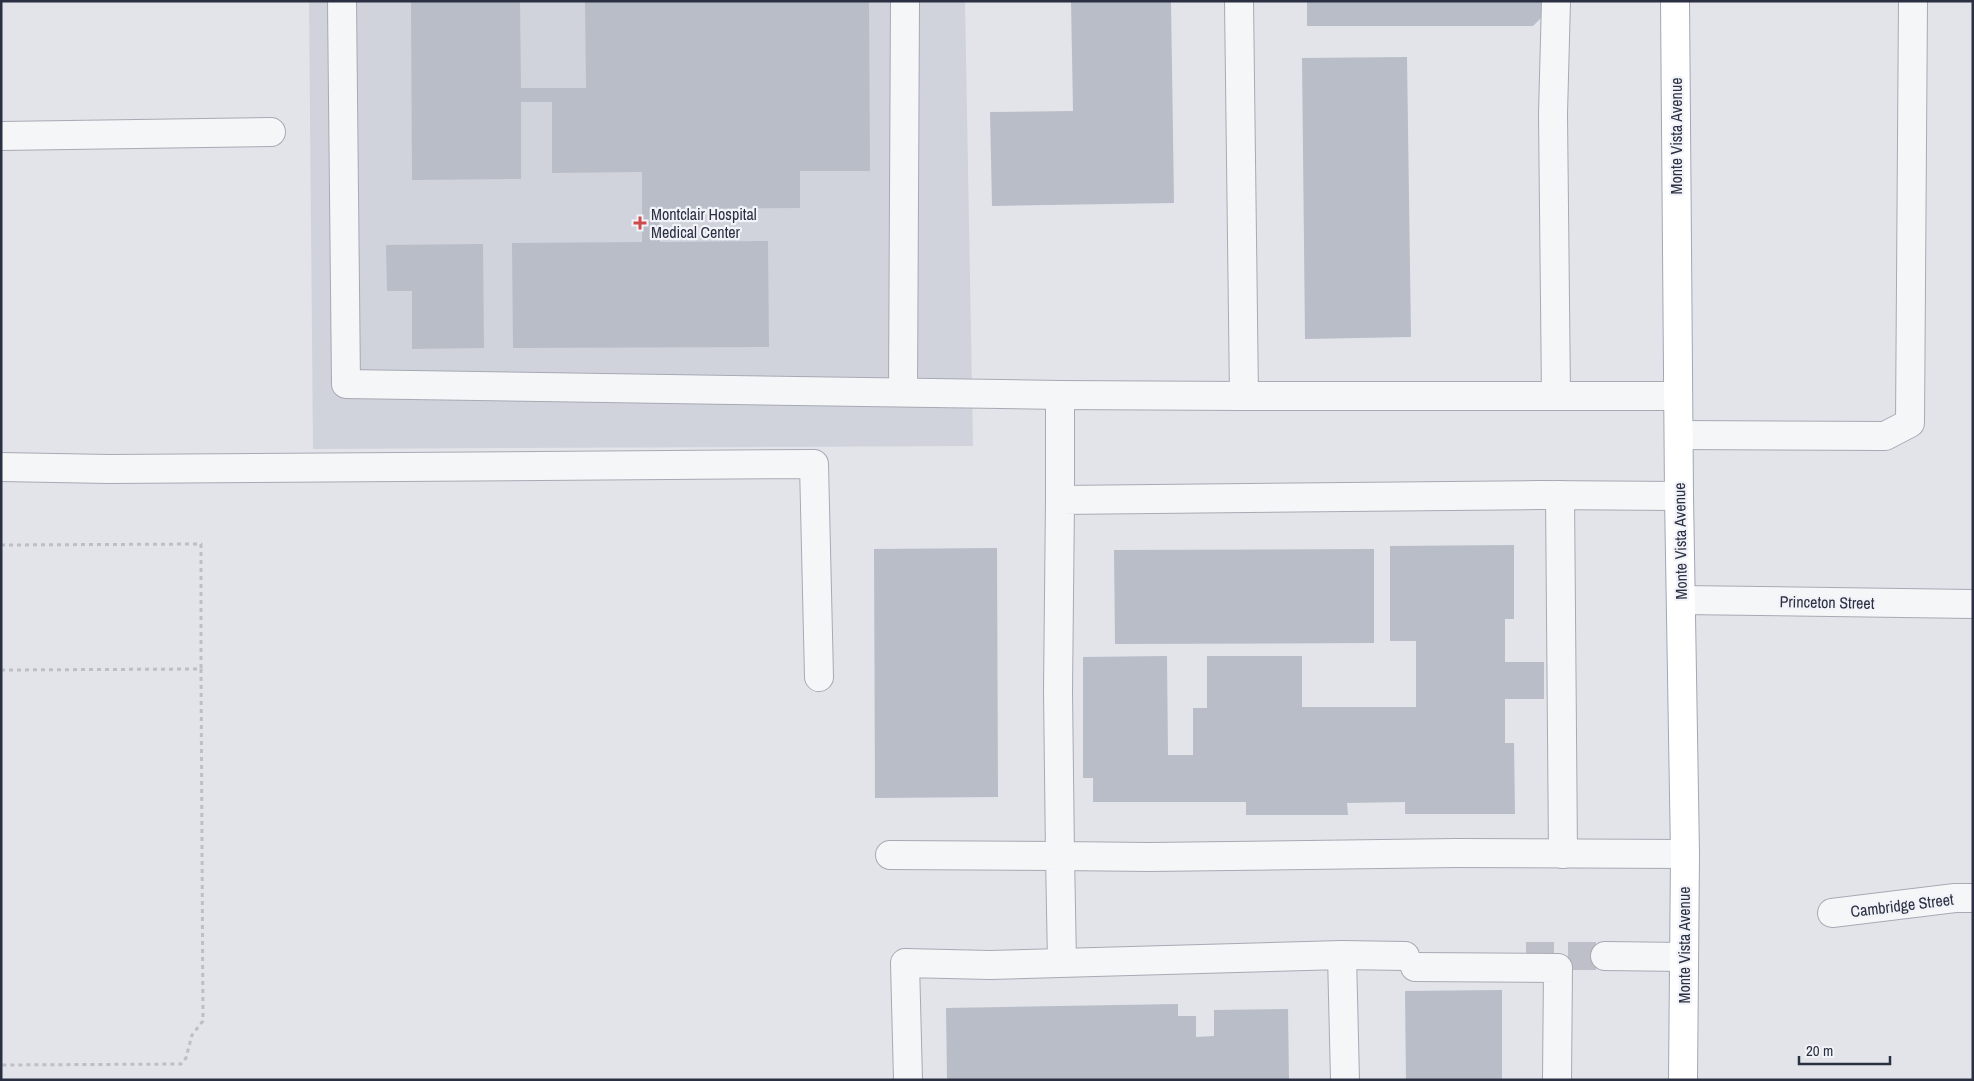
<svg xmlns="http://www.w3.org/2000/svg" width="1974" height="1081" font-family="'Archivo Narrow',sans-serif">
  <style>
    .built { fill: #d0d3dc }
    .building { fill: #b9bdc7 }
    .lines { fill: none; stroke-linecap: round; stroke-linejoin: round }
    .minor-tunnel { stroke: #bdc0c8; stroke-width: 28; stroke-dasharray: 28 14; stroke-linecap: butt }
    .minor-casing { stroke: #a7aab4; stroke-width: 30 }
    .major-casing { stroke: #a1a7b6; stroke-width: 30 }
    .path { stroke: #bcbfc5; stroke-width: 3; stroke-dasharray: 4 4; stroke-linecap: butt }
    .minor { stroke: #f5f6f8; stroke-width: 28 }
    .major { stroke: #fff; stroke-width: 28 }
    .poi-dot { fill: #cd4a4e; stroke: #f2f3f8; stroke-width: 2 }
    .labels { text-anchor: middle; stroke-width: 4.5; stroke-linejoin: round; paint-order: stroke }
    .street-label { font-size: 16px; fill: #2a3042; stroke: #f2f3f8 }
    .poi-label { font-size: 16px; fill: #2a3042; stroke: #f2f3f8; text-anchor: start }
  </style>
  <rect width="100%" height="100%" fill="#e2e4ea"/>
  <path class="built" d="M 309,1 L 965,1 L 973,446 L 313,449 Z"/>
  <g class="building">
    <path d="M 411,1 L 520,1 L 521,88 L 586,88 L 585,1 L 869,1 L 870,171 L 800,171 L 800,208 L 659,209 L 660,242 L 768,241 L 769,347 L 513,348 L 512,243 L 642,242 L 642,172 L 552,173 L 552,102 L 521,102 L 521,179 L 412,180 Z"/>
    <path d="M 1071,1 L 1171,1 L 1174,203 L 992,206 L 990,112 L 1073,111 Z"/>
    <path d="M 1307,1 L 1546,1 L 1546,13 L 1533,26 L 1307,26 Z"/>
    <path d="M 1407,57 L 1411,337 L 1305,339 L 1302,58 Z"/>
    <path d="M 483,244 L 484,348 L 412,349 L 412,291 L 387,291 L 386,245 Z"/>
    <path d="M 1514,545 L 1514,619 L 1505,619 L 1505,662 L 1544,662 L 1544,699 L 1505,699 L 1505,743 L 1514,743 L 1515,814 L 1405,814 L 1405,802 L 1347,803 L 1348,815 L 1246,815 L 1246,802 L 1093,802 L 1093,778 L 1083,778 L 1083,657 L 1167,656 L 1168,755 L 1193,755 L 1193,708 L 1207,708 L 1207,656 L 1302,656 L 1302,707 L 1416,707 L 1416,641 L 1390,641 L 1390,546 Z"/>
    <path d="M 997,548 L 998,797 L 875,798 L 874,549 Z"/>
    <path d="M 1374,549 L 1374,643 L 1115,644 L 1114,550 Z"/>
    <path d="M 1502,990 L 1502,1080 L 1406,1080 L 1405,991 Z"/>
    <path d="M 1178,1004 L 1178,1016 L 1196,1016 L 1196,1037 L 1214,1036 L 1214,1010 L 1288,1009 L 1289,1080 L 947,1080 L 946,1008 Z"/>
  </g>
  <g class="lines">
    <path class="minor-tunnel" d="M 1526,956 L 1605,956"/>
    <defs>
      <g id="minor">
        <path d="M 342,1 L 346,384 L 1060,395 L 1244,396"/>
        <path d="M 1239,1 L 1244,396 L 1678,396"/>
        <path d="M 1,136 L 271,132"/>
        <path d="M 903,392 L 905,1"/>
        <path d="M 1556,395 L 1553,114 L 1556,1"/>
        <path d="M 1679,435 L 1885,436 L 1910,423 L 1913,1"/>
        <path d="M 1,467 L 109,469 L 814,464 L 819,677"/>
        <path d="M 1560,495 L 1563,854"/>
        <path d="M 1679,496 L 1539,495 L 1060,500 L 1058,691 L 1060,856 L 1149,857 L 1456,853 L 1685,854"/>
        <path d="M 1060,500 L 1060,395"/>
        <path d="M 1681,600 L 1973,604"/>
        <path d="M 890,855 L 1060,856 L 1062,962"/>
        <path d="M 1832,913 L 1955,898 L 1973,898"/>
        <path d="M 1342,955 L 1405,956"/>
        <path d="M 1605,956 L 1684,957"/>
        <path d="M 1415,967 L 1558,968 L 1557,1080"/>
        <path d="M 908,1080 L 905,963 L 990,965 L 1342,955 L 1345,1080"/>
      </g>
      <path id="major" d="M 1675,1 L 1679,496 L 1685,854 L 1683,1080"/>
    </defs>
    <use href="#minor" class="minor-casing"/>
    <use href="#major" class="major-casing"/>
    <g class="path">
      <path d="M 1,545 L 201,544 L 201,669"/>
      <path d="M 1,670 L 201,669 L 203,1021 L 192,1035 L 186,1058 L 181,1064 L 1,1065"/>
    </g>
    <use href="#minor" class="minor"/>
    <use href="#major" class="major"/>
  </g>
  <path class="poi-dot" d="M637.5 215.5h5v5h5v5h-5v5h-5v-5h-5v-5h5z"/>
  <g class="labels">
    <g class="street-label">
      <text transform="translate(1676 136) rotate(-90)" y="6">Monte Vista Avenue</text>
      <text transform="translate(1680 541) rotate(-91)" y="6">Monte Vista Avenue</text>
      <text transform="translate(1827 602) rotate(1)" y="6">Princeton Street</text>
      <text transform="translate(1902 905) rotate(-7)" y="6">Cambridge Street</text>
      <text transform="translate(1684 945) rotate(-90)" y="6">Monte Vista Avenue</text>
    </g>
    <g class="poi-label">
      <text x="651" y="220">Montclair Hospital<tspan x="651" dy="18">Medical Center</tspan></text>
    </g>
  </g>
  <rect width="1974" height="1081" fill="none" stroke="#2a3042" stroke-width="5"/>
  <path d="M1799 1056v8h91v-8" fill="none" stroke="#2a3042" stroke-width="2.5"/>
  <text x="1806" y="1056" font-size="15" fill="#2a3042" stroke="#f2f3f8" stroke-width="4" paint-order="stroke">20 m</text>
</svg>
